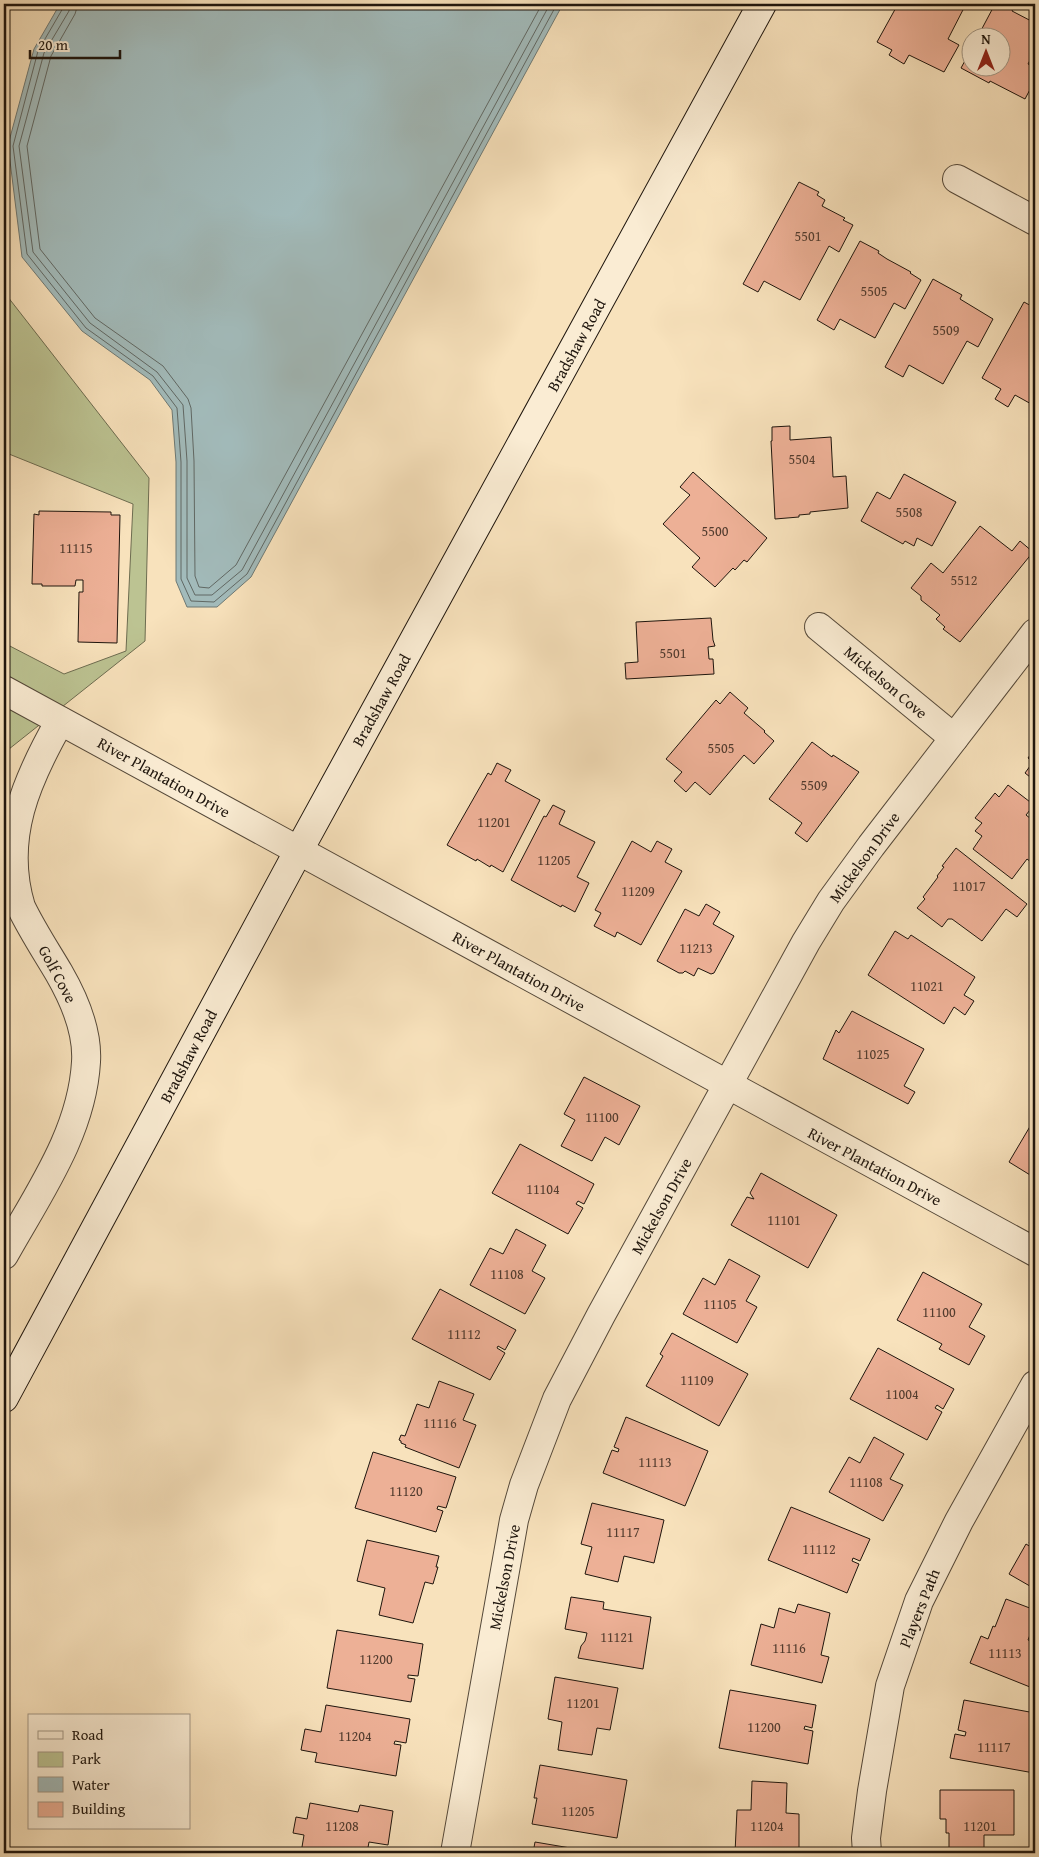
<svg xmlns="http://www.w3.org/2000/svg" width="1039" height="1857" font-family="'Gentium Book Plus',serif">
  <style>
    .green { fill: #bcc392; stroke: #6d6c50 }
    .water { fill: #a2bbbb; stroke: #6d7975 }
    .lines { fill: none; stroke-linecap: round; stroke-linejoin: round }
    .shore { stroke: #606864; stroke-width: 1 }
    .building { fill: #edb096; stroke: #1e150d }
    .street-casing { stroke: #544839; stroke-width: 30 }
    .secondary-casing { stroke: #1e150d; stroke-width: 30 }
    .street { stroke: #faecd3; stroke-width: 28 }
    .secondary { stroke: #faecd3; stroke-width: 28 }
    .labels { text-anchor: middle; stroke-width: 4; stroke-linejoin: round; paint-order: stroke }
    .number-label { font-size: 14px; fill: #523c2f }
    .street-label { font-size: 16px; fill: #1e150d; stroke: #faecd3 }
  </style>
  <rect width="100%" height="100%" fill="#f8e2bc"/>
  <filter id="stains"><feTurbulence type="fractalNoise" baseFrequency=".004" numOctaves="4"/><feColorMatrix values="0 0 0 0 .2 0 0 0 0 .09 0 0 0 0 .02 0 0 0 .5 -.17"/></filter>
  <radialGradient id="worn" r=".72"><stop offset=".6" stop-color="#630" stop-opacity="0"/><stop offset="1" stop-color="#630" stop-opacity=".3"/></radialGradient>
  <path class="green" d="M 4,292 L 149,478 L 145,641 L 4,753 L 4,643 L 64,674 L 126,651 L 133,504 L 4,452 Z"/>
  <path class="water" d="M 60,4 L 563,4 L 251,577 L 217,607 L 187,607 L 176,581 L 176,462 L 172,410 L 150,380 L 82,331 L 22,257 L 8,145 L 34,49 Z"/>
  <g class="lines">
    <g class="shore">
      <path d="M 64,4 L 63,8 L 38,51 L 13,146 L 27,254 L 86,328 L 153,376 L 177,408 L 181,462 L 181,579 L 191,601 L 214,602 L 247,574 L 557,4"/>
      <path d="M 70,4 L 69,11 L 44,53 L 19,146 L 33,252 L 90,323 L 157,372 L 183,405 L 187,461 L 187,578 L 195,595 L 212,595 L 242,570 L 550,4"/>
      <path d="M 78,4 L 75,14 L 51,56 L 27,146 L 40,249 L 95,318 L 163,366 L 188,399 L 191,408 L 194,461 L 195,576 L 199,587 L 209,588 L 236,565 L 542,4"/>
    </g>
  </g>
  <g class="building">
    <path d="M 898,4 L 966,4 L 948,39 L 959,45 L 944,72 L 909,55 L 904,64 L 889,55 L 892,50 L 877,42 Z"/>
    <path d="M 995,4 L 1015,4 L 1012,11 L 1035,23 L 1035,51 L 1028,64 L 1035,68 L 1035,80 L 1025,99 L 990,81 L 989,83 L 961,68 L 972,48 L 972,68 L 1002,68 L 1002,38 L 977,38 Z"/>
    <path d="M 799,182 L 819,192 L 817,195 L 825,200 L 822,206 L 845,218 L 843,220 L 853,225 L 839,252 L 829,246 L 800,300 L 764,281 L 758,292 L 743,284 Z"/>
    <path d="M 860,241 L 879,251 L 878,253 L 887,259 L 911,272 L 910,273 L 921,280 L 905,309 L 894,303 L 875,338 L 840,319 L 834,330 L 817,320 Z"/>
    <path d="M 933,279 L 962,295 L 960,299 L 993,319 L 978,347 L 967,341 L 943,384 L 909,365 L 903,377 L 885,367 Z"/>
    <path d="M 1024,302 L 1035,308 L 1035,402 L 1033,405 L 1015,395 L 1008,407 L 995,399 L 1001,389 L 982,378 Z"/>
    <path d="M 790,426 L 790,440 L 831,437 L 833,477 L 846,476 L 848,508 L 810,512 L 810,514 L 799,515 L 799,517 L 775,519 L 771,441 L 772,441 L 772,427 Z"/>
    <path d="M 693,472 L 767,538 L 747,562 L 744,560 L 735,570 L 733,568 L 715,587 L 692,567 L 700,558 L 663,524 L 690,495 L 680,487 Z"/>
    <path d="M 904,474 L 956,502 L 932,546 L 917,538 L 914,546 L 905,541 L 903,544 L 861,521 L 877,492 L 890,499 Z"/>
    <path d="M 39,511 L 111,512 L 111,515 L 120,515 L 117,643 L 78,642 L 79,592 L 83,592 L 83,580 L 76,580 L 75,586 L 42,586 L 42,584 L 32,584 L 34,514 L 39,515 Z"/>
    <path d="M 980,526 L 1012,551 L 1020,541 L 1033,552 L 960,642 L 943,629 L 945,627 L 936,619 L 940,615 L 921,600 L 921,596 L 911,588 L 931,563 L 943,573 Z"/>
    <path d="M 711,618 L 713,640 L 715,646 L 708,647 L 709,659 L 713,659 L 714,674 L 626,679 L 625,663 L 638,662 L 636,622 Z"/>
    <path d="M 730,692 L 748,708 L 744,713 L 765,731 L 764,732 L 774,741 L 754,764 L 744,755 L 710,795 L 695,782 L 686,792 L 674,781 L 682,772 L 666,759 L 716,700 L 720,704 Z"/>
    <path d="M 812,742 L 832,757 L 833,755 L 859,772 L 807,842 L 795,833 L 802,823 L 769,799 Z"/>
    <path d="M 1035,748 L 1035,781 L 1025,773 L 1033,762 L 1028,758 Z"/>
    <path d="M 497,763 L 511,770 L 505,781 L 540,800 L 503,872 L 491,865 L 490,867 L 477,859 L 476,861 L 447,845 L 488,773 L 491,775 Z"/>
    <path d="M 1008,785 L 1034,805 L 1026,815 L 1035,822 L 1035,865 L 1027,859 L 1012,879 L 973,849 L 982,836 L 975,831 L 982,823 L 975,818 L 995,793 L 999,797 Z"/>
    <path d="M 553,805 L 565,811 L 559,824 L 595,842 L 577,877 L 589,883 L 575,912 L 562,905 L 561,907 L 511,880 L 544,816 L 546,817 Z"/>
    <path d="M 632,841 L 651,852 L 657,841 L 672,849 L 665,862 L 682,871 L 641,945 L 617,932 L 615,937 L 594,926 L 601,913 L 595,910 Z"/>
    <path d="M 956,848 L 1027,904 L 1017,917 L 1006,909 L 982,941 L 952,919 L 948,919 L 942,927 L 917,908 L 925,899 L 923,897 L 938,877 L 937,876 L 944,867 L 942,866 Z"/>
    <path d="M 706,904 L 720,912 L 713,924 L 734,936 L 714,973 L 711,974 L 698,968 L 694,976 L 685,971 L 683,973 L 679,973 L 657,961 L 685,909 L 699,916 Z"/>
    <path d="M 895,931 L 908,939 L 911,935 L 975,977 L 964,995 L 974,1001 L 965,1015 L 954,1007 L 944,1024 L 868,975 Z"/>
    <path d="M 852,1011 L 924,1049 L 904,1086 L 915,1092 L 908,1104 L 823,1059 L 836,1030 L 839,1033 Z"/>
    <path d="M 584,1077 L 640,1106 L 619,1145 L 605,1137 L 592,1161 L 561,1146 L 575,1120 L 564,1114 Z"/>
    <path d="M 1035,1118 L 1035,1178 L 1009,1162 Z"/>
    <path d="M 520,1144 L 594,1184 L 584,1204 L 578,1201 L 576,1204 L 583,1208 L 568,1234 L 492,1193 Z"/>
    <path d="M 761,1173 L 837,1215 L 808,1268 L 731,1225 L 747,1197 L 754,1199 L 750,1193 Z"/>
    <path d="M 516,1229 L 546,1245 L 532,1271 L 545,1278 L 525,1314 L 470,1285 L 490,1248 L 503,1254 Z"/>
    <path d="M 729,1259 L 760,1276 L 746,1301 L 757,1307 L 737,1343 L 683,1314 L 703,1278 L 715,1285 Z"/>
    <path d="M 923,1272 L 982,1304 L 969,1327 L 985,1336 L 969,1365 L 939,1349 L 942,1344 L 897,1320 Z"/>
    <path d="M 440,1289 L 516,1330 L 505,1350 L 498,1346 L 497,1348 L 505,1353 L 490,1380 L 412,1339 Z"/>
    <path d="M 672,1333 L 748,1374 L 719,1426 L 646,1386 L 663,1356 L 660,1354 Z"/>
    <path d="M 878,1348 L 954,1389 L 943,1409 L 937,1405 L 935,1408 L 942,1412 L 927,1440 L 850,1399 Z"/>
    <path d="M 439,1381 L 474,1394 L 463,1420 L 476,1425 L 459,1468 L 405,1447 L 406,1445 L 401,1443 L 401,1441 L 399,1440 L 401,1435 L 405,1436 L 417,1404 L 429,1408 Z"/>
    <path d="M 626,1417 L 708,1451 L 685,1506 L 603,1473 L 612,1450 L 618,1452 L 619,1449 L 614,1447 Z"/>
    <path d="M 874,1437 L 904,1454 L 890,1479 L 903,1485 L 883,1521 L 829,1492 L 849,1457 L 860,1463 Z"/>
    <path d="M 373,1452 L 456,1477 L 446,1508 L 438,1506 L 437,1509 L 443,1511 L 436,1532 L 355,1508 Z"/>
    <path d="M 592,1503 L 664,1520 L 654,1563 L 624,1556 L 618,1582 L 585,1574 L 592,1547 L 581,1544 Z"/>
    <path d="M 791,1507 L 870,1539 L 860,1561 L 853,1558 L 852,1561 L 859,1564 L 847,1593 L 768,1560 Z"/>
    <path d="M 1035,1532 L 1035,1546 L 1029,1543 Z"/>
    <path d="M 367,1540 L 439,1556 L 436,1567 L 438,1567 L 433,1584 L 425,1582 L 413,1623 L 379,1615 L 385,1588 L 357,1581 Z"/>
    <path d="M 1026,1544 L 1034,1549 L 1035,1547 L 1035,1589 L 1009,1574 Z"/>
    <path d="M 571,1597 L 604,1602 L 603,1609 L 651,1617 L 643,1669 L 578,1658 L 581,1646 L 585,1641 L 587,1633 L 565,1629 Z"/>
    <path d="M 1006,1599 L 1035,1610 L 1035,1622 L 1028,1640 L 1035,1643 L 1035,1689 L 970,1663 L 981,1636 L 988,1639 L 993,1626 L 995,1627 Z"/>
    <path d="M 798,1604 L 830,1613 L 821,1655 L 829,1657 L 822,1683 L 751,1665 L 761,1624 L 774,1628 L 779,1608 L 795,1613 Z"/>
    <path d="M 337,1630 L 423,1644 L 418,1676 L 408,1675 L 408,1678 L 415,1679 L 411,1702 L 327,1688 Z"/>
    <path d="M 555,1677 L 618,1688 L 610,1730 L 597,1728 L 592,1755 L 558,1750 L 562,1722 L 548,1719 Z"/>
    <path d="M 730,1690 L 816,1705 L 812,1728 L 805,1726 L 804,1729 L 813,1731 L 808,1764 L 719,1748 Z"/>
    <path d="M 964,1700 L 1035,1713 L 1034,1773 L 950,1758 L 955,1734 L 965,1736 L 966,1732 L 958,1730 Z"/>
    <path d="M 326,1705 L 410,1719 L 406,1743 L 395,1741 L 394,1744 L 401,1745 L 396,1776 L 315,1762 L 317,1753 L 301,1750 L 305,1729 L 321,1732 Z"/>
    <path d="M 540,1765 L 627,1780 L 617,1838 L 532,1824 L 537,1798 L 534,1798 Z"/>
    <path d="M 752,1781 L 787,1783 L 786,1813 L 799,1814 L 799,1853 L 735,1853 L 737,1810 L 751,1810 Z"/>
    <path d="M 940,1790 L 1014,1790 L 1014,1835 L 984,1835 L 984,1853 L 949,1853 L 949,1833 L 946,1833 L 946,1819 L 940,1819 Z"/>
    <path d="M 310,1803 L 358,1812 L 360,1805 L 393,1811 L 388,1845 L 369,1842 L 367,1853 L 301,1853 L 304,1835 L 293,1833 L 296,1817 L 307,1819 Z"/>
    <path d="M 535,1842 L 600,1853 L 533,1853 Z"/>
  </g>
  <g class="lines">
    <defs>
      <g id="street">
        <path d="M 957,179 L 1035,221"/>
        <path d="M 819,627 L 954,738"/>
        <path d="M 4,690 L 1035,1252"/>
        <path d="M 4,1255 C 38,1194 82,1133 86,1062 C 88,1031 74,999 59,973 C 46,951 32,930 21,907 C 0,838 27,779 60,721"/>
        <path d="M 455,1853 L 514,1520 L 524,1485 L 557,1399 L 601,1315 L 806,942 L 831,901 L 871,846 L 1035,633"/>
        <path d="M 867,1853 L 866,1838 L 872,1791 L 890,1686 L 919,1601 L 959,1521 L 1035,1385"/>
      </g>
      <path id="secondary" d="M 4,1398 L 299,850 L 762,4"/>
    </defs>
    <use href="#street" class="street-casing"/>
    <use href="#secondary" class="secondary-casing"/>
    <use href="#street" class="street"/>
    <use href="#secondary" class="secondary"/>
  </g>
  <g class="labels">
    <g class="number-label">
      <text x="808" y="241">5501</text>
      <text x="874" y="296">5505</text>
      <text x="946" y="335">5509</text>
      <text x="802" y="464">5504</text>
      <text x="909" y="517">5508</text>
      <text x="715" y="536">5500</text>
      <text x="76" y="553">11115</text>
      <text x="964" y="585">5512</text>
      <text x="673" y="658">5501</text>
      <text x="721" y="753">5505</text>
      <text x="814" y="790">5509</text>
      <text x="494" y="827">11201</text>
      <text x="554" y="865">11205</text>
      <text x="969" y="891">11017</text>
      <text x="638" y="896">11209</text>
      <text x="696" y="953">11213</text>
      <text x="927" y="991">11021</text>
      <text x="873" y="1059">11025</text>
      <text x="602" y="1122">11100</text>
      <text x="543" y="1194">11104</text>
      <text x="784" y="1225">11101</text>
      <text x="507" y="1279">11108</text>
      <text x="720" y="1309">11105</text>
      <text x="939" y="1317">11100</text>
      <text x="464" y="1339">11112</text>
      <text x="697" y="1385">11109</text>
      <text x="902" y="1399">11004</text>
      <text x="440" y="1428">11116</text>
      <text x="655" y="1467">11113</text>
      <text x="866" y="1487">11108</text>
      <text x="406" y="1496">11120</text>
      <text x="623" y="1537">11117</text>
      <text x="819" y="1554">11112</text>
      <text x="617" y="1642">11121</text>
      <text x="789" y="1653">11116</text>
      <text x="1005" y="1658">11113</text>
      <text x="376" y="1664">11200</text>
      <text x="583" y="1708">11201</text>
      <text x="764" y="1732">11200</text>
      <text x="355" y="1741">11204</text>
      <text x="994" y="1752">11117</text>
      <text x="578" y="1816">11205</text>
      <text x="342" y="1831">11208</text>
      <text x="767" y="1831">11204</text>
      <text x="980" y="1831">11201</text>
    </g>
    <g class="street-label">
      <text transform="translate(576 345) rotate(-61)" y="6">Bradshaw Road</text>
      <text transform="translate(886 682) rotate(40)" y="6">Mickelson Cove</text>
      <text transform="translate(381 700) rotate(-61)" y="6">Bradshaw Road</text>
      <text transform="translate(164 777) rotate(29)" y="6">River Plantation Drive</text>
      <text transform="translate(864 857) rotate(-54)" y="6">Mickelson Drive</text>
      <text transform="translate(519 971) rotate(29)" y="6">River Plantation Drive</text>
      <text transform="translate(58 974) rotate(62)" y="6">Golf Cove</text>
      <text transform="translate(188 1056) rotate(-62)" y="6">Bradshaw Road</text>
      <text transform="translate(875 1166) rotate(28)" y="6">River Plantation Drive</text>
      <text transform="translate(661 1206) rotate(-61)" y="6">Mickelson Drive</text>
      <text transform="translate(504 1577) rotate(-79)" y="6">Mickelson Drive</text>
      <text transform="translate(919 1608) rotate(-68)" y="6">Players Path</text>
    </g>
  </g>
  <rect width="1039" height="1857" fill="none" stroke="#f8e2bc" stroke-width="20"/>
  <rect x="5" y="5" width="1029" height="1847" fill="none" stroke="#1e150d" stroke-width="2.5"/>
  <rect x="10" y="10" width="1019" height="1837" fill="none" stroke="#1e150d"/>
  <rect x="28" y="1714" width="162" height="115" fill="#faecd3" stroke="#a29684"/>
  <rect x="38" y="1731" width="25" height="8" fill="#faecd3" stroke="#a29684"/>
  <text x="72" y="1740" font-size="15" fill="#1e150d">Road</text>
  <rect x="38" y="1752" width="25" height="15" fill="#bcc392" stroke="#a29684"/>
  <text x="72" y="1764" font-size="15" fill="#1e150d">Park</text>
  <rect x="38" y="1777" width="25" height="15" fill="#a2bbbb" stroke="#a29684"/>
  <text x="72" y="1790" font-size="15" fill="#1e150d">Water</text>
  <rect x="38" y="1802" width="25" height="15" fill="#edb096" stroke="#a29684"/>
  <text x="72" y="1814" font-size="15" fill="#1e150d">Building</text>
  <g transform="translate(986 52)"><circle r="24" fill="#faecd3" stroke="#a29684"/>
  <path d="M0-4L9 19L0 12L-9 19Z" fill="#8f2418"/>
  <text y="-8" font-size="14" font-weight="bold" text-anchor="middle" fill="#1e150d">N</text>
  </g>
  <path d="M30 50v8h90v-8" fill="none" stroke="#1e150d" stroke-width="2.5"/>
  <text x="38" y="50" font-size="15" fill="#1e150d" stroke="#faecd3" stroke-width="4" paint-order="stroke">20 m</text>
  <rect width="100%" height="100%" filter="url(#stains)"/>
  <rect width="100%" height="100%" fill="url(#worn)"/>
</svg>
